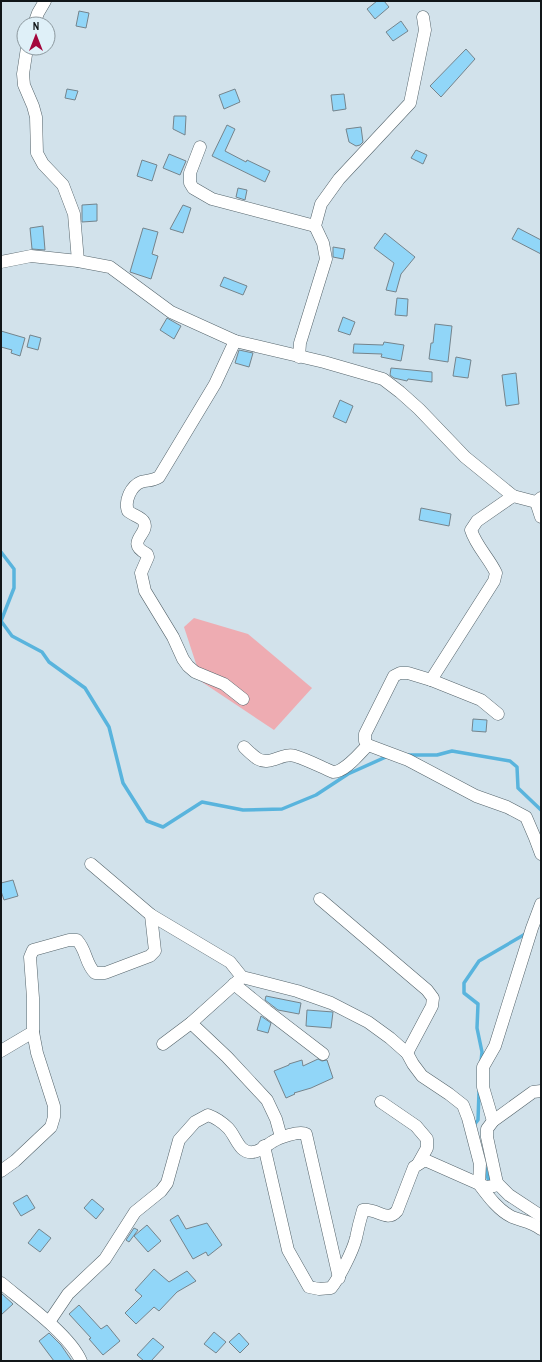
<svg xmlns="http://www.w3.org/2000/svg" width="542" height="1362" font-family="'Archivo Narrow',sans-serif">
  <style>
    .green { fill: #eeacb2 }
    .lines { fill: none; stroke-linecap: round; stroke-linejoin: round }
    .stream { stroke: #59b4dd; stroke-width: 3.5 }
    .building { fill: #91d6f8; stroke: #75848c }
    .minor-casing { stroke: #55646b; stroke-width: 13 }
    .minor { stroke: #fff; stroke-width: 12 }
  </style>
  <rect width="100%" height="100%" fill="#d2e2eb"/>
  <path class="green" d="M 194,618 L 248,634 L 312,688 L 274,730 L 202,682 L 184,627 Z"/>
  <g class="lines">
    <g class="stream">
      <path d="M 1,552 L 14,569 L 14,588 L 1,621 L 12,636 L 42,652 L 49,662 L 85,688 L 109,727 L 123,783 L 147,821 L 163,827 L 202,802 L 243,810 L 282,809 L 316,795 L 348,774 L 388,756"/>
      <path d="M 407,755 L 437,755 L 452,751 L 510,761 L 517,767 L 518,788 L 541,810"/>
      <path d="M 481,1062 L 482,1052 L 477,1028 L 478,1004 L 464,993 L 464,983 L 479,961 L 527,933"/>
      <path d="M 475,1127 L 474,1125 L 478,1120 L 479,1092"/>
      <path d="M 485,1168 L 490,1185"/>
    </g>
  </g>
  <g class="building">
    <path d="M 377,1 L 384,1 L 389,7 L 375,19 L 367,9 Z"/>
    <path d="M 79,11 L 89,13 L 86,28 L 76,26 Z"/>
    <path d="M 401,21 L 408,31 L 393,41 L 386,32 Z"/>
    <path d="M 466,49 L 475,59 L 441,97 L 430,86 Z"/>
    <path d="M 67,89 L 78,91 L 75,100 L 65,98 Z"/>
    <path d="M 235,89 L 240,102 L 224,109 L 219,95 Z"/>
    <path d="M 344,94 L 346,109 L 333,111 L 331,95 Z"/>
    <path d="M 174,116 L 186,116 L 185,135 L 173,129 Z"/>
    <path d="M 227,125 L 235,129 L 225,151 L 246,162 L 247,160 L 270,171 L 265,182 L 212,156 Z"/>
    <path d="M 361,127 L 363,142 L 360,145 L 356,146 L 349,142 L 346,129 Z"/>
    <path d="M 416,150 L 427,155 L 423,164 L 411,158 Z"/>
    <path d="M 169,154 L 186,161 L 180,175 L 163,168 Z"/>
    <path d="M 142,160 L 157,165 L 152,181 L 137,176 Z"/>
    <path d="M 238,188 L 247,190 L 245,200 L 236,197 Z"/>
    <path d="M 97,204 L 97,221 L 82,222 L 82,205 Z"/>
    <path d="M 183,205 L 191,208 L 183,233 L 170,229 Z"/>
    <path d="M 43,226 L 45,250 L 32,249 L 30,228 Z"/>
    <path d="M 143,228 L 158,232 L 152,254 L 158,256 L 151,279 L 130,272 Z"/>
    <path d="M 518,228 L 541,240 L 541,254 L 512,239 Z"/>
    <path d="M 385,233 L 415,257 L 401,274 L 396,292 L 386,290 L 394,263 L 374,248 Z"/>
    <path d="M 333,247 L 345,249 L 343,259 L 333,257 Z"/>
    <path d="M 224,277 L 247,286 L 243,295 L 220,286 Z"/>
    <path d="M 397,298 L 408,299 L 407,316 L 395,315 Z"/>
    <path d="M 343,317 L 355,322 L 350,335 L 338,331 Z"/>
    <path d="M 167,318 L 181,326 L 174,339 L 160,330 Z"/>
    <path d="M 435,324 L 452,326 L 448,362 L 429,359 L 431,343 L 433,343 Z"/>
    <path d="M 1,331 L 25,338 L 20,356 L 11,353 L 12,350 L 1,347 Z"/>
    <path d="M 30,335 L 41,338 L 38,350 L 27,347 Z"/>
    <path d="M 384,342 L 404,345 L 401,361 L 381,357 L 382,354 L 353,353 L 354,344 L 383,345 Z"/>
    <path d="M 239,350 L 253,353 L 249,367 L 235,363 Z"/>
    <path d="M 456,357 L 471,360 L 468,378 L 453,376 Z"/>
    <path d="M 391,368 L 432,372 L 432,382 L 408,379 L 407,381 L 394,378 L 390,375 Z"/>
    <path d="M 516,373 L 519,404 L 506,406 L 502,375 Z"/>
    <path d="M 340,400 L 353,406 L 346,423 L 333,417 Z"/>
    <path d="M 421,508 L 451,514 L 449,526 L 419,520 Z"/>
    <path d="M 473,719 L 487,720 L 486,732 L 472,731 Z"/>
    <path d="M 13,880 L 18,896 L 4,900 L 1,891 L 1,883 Z"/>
    <path d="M 266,996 L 301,1003 L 299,1014 L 278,1010 L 265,1000 Z"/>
    <path d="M 307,1010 L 333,1012 L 331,1028 L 306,1026 Z"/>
    <path d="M 261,1016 L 271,1023 L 268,1033 L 257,1030 Z"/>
    <path d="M 318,1059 L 322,1061 L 327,1060 L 333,1078 L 311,1088 L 294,1093 L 295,1094 L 286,1098 L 274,1071 L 289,1065 L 289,1064 L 302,1060 L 303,1066 Z"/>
    <path d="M 27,1195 L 35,1208 L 21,1216 L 13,1203 Z"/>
    <path d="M 92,1199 L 104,1209 L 96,1219 L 84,1208 Z"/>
    <path d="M 178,1215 L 186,1229 L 207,1223 L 222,1245 L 208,1256 L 206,1252 L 193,1259 L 170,1220 Z"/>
    <path d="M 147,1225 L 161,1241 L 148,1252 L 134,1236 Z"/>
    <path d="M 134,1228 L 138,1230 L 129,1242 L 126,1240 Z"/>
    <path d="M 39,1229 L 51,1238 L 40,1252 L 28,1243 Z"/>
    <path d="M 154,1269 L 169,1282 L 187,1271 L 196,1281 L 177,1292 L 159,1311 L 154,1307 L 136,1324 L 125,1313 L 142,1296 L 135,1290 Z"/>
    <path d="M 1,1293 L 13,1304 L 1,1315 Z"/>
    <path d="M 79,1305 L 101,1329 L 107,1325 L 120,1341 L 103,1355 L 89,1339 L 91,1338 L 69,1314 Z"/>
    <path d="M 214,1332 L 226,1342 L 216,1353 L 204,1344 Z"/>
    <path d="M 49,1333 L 61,1345 L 72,1361 L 54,1361 L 39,1341 Z"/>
    <path d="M 239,1333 L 249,1344 L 240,1353 L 229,1342 Z"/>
    <path d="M 153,1338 L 164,1347 L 151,1361 L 144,1361 L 137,1355 Z"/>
  </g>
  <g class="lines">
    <defs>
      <g id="minor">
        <path d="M 34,24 L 38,13 L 45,1"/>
        <path d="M 27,48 L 23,74 L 24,85 L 33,106 L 36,117 L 37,153 L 43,164 L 63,185 L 74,214 L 78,261"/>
        <path d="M 200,147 L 190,173 L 190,183 L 193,188 L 212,199 L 315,226"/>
        <path d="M 1,262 L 31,256 L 78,261 L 110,267 L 171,312 L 235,341 L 324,362 L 383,379 L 400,392 L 419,409 L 465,457 L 513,496 L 536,502 L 541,498"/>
        <path d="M 235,341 L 215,384 L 159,477 C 153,481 148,480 141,482 C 131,486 124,501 128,511 C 132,515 142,517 144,522 C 150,534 124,542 147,554 L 148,557 L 141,573 L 145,591 L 173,637 L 183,659 L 188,666 L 195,672 L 224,684 L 243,699"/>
        <path d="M 299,357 L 300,343 L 326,259 L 323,243 L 315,226 L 321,204 L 339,179 L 410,103 L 425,30 L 423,17"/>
        <path d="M 513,496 L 477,521 L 471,530 C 476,546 489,558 496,573 L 494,581 L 431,680 L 408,673 L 400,673 L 394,676 L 365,734 L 365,741 L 368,745 L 408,760 L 476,796 L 507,807 L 526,817 L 535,838 L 541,854"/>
        <path d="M 536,502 L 541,517"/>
        <path d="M 431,680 L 481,700 L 498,714"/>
        <path d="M 244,747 C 248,751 253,756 258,759 C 270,766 283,752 295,756 C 308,760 321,767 333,772 C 345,772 359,754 368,745"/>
        <path d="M 91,864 L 151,915 L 230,962 L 242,977 L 297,991 L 331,1003 L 368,1022 L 390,1038 L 407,1053 L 413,1064 L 422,1076 L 449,1094 L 463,1105 L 468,1118 L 480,1164 L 479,1184 C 488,1196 498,1210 512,1217 C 522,1221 532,1222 541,1229"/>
        <path d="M 320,899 L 427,990 L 433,998 L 432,1006 L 407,1053"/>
        <path d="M 234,984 L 267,1011 L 323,1054"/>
        <path d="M 191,1023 L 227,1057 L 267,1100 L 276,1119 L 281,1137"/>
        <path d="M 163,1044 L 191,1023 L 240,979"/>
        <path d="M 1,1051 L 33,1032"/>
        <path d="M 381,1102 L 416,1126 L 427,1139 L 427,1148 L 418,1164"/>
        <path d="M 493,1121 L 483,1087 L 483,1067 L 495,1046 L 532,928 L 541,904"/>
        <path d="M 264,1146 L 288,1250 L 309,1287 L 319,1289 L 331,1288 C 339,1278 353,1251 356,1238 C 358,1228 360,1220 363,1210 C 377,1208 387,1223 397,1211 L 414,1167 L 425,1160 L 486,1187 L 494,1186 L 497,1183 L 509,1195 L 541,1216"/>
        <path d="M 1,1171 L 15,1161 L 51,1127 L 54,1117 L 54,1106 L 37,1053 L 33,1032 L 33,998 L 30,957 L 33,950 L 69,940 L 77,940 C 87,951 85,963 95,973 L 105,973 L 150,956 L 155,951 L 151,915"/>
        <path d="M 497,1183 L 487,1137 L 487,1129 L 493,1121 L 533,1092 L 541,1091"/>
        <path d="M 1,1283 C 24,1302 70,1335 81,1361"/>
        <path d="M 49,1322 L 68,1294 L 105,1259 L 135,1212 L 161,1191 L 167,1183 L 179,1140 L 195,1122 L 208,1115 C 216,1118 222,1122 228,1128 C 236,1136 239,1154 253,1152 C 259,1152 267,1145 272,1142 C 278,1138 300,1130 306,1134 L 339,1278"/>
      </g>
    </defs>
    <use href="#minor" class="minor-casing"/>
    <use href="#minor" class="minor"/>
  </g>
  <rect width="542" height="1362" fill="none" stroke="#111619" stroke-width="4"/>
  <g transform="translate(36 36)"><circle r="19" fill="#dff0f8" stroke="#8d999f"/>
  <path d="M0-3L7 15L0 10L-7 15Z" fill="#a3063c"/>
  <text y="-6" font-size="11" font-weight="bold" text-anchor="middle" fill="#111619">N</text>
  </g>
</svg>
